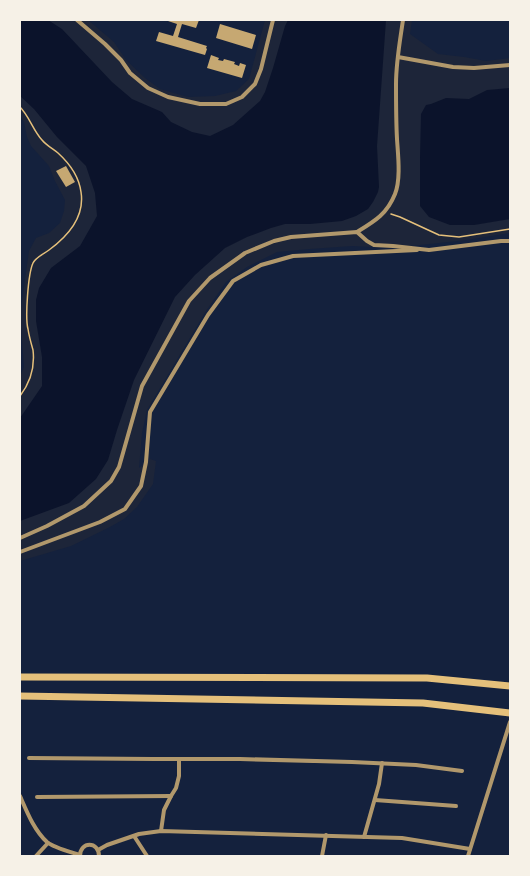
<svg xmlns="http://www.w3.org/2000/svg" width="530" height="876" font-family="Arial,sans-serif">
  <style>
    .green { fill: #1d2539 }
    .water { fill: #0b132b }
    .building { fill: #c6a872 }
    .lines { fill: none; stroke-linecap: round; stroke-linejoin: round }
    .path { stroke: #e5c07b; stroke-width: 1.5 }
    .minor { stroke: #b1986c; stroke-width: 4 }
    .primary { stroke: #e5c07b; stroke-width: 7 }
  </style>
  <rect width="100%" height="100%" fill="#14213d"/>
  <path class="green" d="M 20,20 L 88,20 L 114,42 L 126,60 L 145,78 L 160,89 L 188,97 L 215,96 L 236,91 L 249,79 L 265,20 L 412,20 L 410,34 L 438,54 L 464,57 L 486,61 L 510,58 L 510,233 L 467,240 L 392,248 L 352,246 L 310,249 L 277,252 L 247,267 L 226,282 L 206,311 L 147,410 L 142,433 L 139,468 L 150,459 L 156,461 L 153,484 L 137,507 L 124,519 L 110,527 L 71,546 L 20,561 L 20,376 L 24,367 L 20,315 L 29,251 L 36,238 L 49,233 L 60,223 L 64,211 L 65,200 L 55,181 L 49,166 L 31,146 L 27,137 L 24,122 L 20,116 Z"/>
  <g class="water">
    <path d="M 20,20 L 48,20 L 62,29 L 112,82 L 132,99 L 162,112 L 171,122 L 192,132 L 210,136 L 233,125 L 260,101 L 265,92 L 273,68 L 285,26 L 288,20 L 386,20 L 377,146 L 379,187 L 378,192 L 373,202 L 368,209 L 356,216 L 342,221 L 310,224 L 285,224 L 271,228 L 247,237 L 225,248 L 195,275 L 175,297 L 134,380 L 117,430 L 108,460 L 96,479 L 69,503 L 20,521 L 20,418 L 42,386 L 42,357 L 36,321 L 36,300 L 39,288 L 51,268 L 80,246 L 97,216 L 95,193 L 86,166 L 57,137 L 34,109 L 20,96 Z"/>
    <path d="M 510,88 L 510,219 L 474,225 L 450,225 L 429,217 L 420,206 L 420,158 L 421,114 L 426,105 L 431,104 L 446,98 L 469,99 L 487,90 Z"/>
  </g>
  <g class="building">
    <path d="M 165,20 L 199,20 L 196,28 L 182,24 L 178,37 L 207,46 L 206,48 L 207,49 L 205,55 L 156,41 L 159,32 L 173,36 L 177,24 Z"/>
    <path d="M 220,24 L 256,35 L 252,49 L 216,38 Z"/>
    <path d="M 211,55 L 219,58 L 218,60 L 223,61 L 224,59 L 235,62 L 234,64 L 239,66 L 240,63 L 246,65 L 242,78 L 207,68 Z"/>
    <path d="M 66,166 L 75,182 L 66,187 L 56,171 Z"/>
  </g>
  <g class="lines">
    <g class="path">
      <path d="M 20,107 C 29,116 33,130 42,140 C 46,145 53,149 58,153 C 69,163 79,177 81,192 C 85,217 68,236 49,250 C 44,254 36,257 33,263 C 28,274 25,318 28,329 C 29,336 31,343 33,350 C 35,367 30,383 20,396"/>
      <path d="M 391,214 L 400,217 L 439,235 L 459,237 L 510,229"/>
    </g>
    <g class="minor">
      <path d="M 77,20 L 105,44 L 121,60 L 130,73 L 148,88 L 168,97 L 200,104 L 226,104 L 242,97 L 255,84 L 261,69 L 273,20"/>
      <path d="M 398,57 L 453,67 L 474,68 L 510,65"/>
      <path d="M 357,232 C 375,221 387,214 395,194 C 401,179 398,155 397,139 C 396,121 396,102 396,84 C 396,62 400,41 403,20"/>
      <path d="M 20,538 L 47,526 L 84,506 L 111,481 L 119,467 L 142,386 L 189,301 L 210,278 L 245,253 L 274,241 L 291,237 L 357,232 L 367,241 L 374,245 L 393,246 L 429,250 L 501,241 L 510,241"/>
      <path d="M 20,552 L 100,522 L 125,509 L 141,486 L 146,462 L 150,412 L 208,315 L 233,281 L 261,265 L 293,256 L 417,250"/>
      <path d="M 29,758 L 153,759 L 240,759 L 352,762 L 416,765 L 462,771"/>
      <path d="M 20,796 C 27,812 34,830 47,842 C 54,848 71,852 80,855"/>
      <path d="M 37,797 L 171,796"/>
      <path d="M 375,800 L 456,806"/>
      <path d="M 161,831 L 164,810 L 171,796 L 176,788 L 179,776 L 179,759"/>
      <path d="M 134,836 L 147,856"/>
      <path d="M 364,837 L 379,784 L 382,763"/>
      <path d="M 98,850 L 107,845 L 139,834 L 161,831 L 402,838 L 470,849"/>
      <path d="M 36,856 L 48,843"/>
      <path d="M 80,856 C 80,841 99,841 99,856"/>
      <path d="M 322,856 L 326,835"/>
      <path d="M 468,856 L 510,722"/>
    </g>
    <g class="primary">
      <path d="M 20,677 L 427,678 L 510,686"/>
      <path d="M 20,696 L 423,703 L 510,713"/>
    </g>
  </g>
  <rect width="530" height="876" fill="none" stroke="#f6f1e7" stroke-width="42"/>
</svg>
